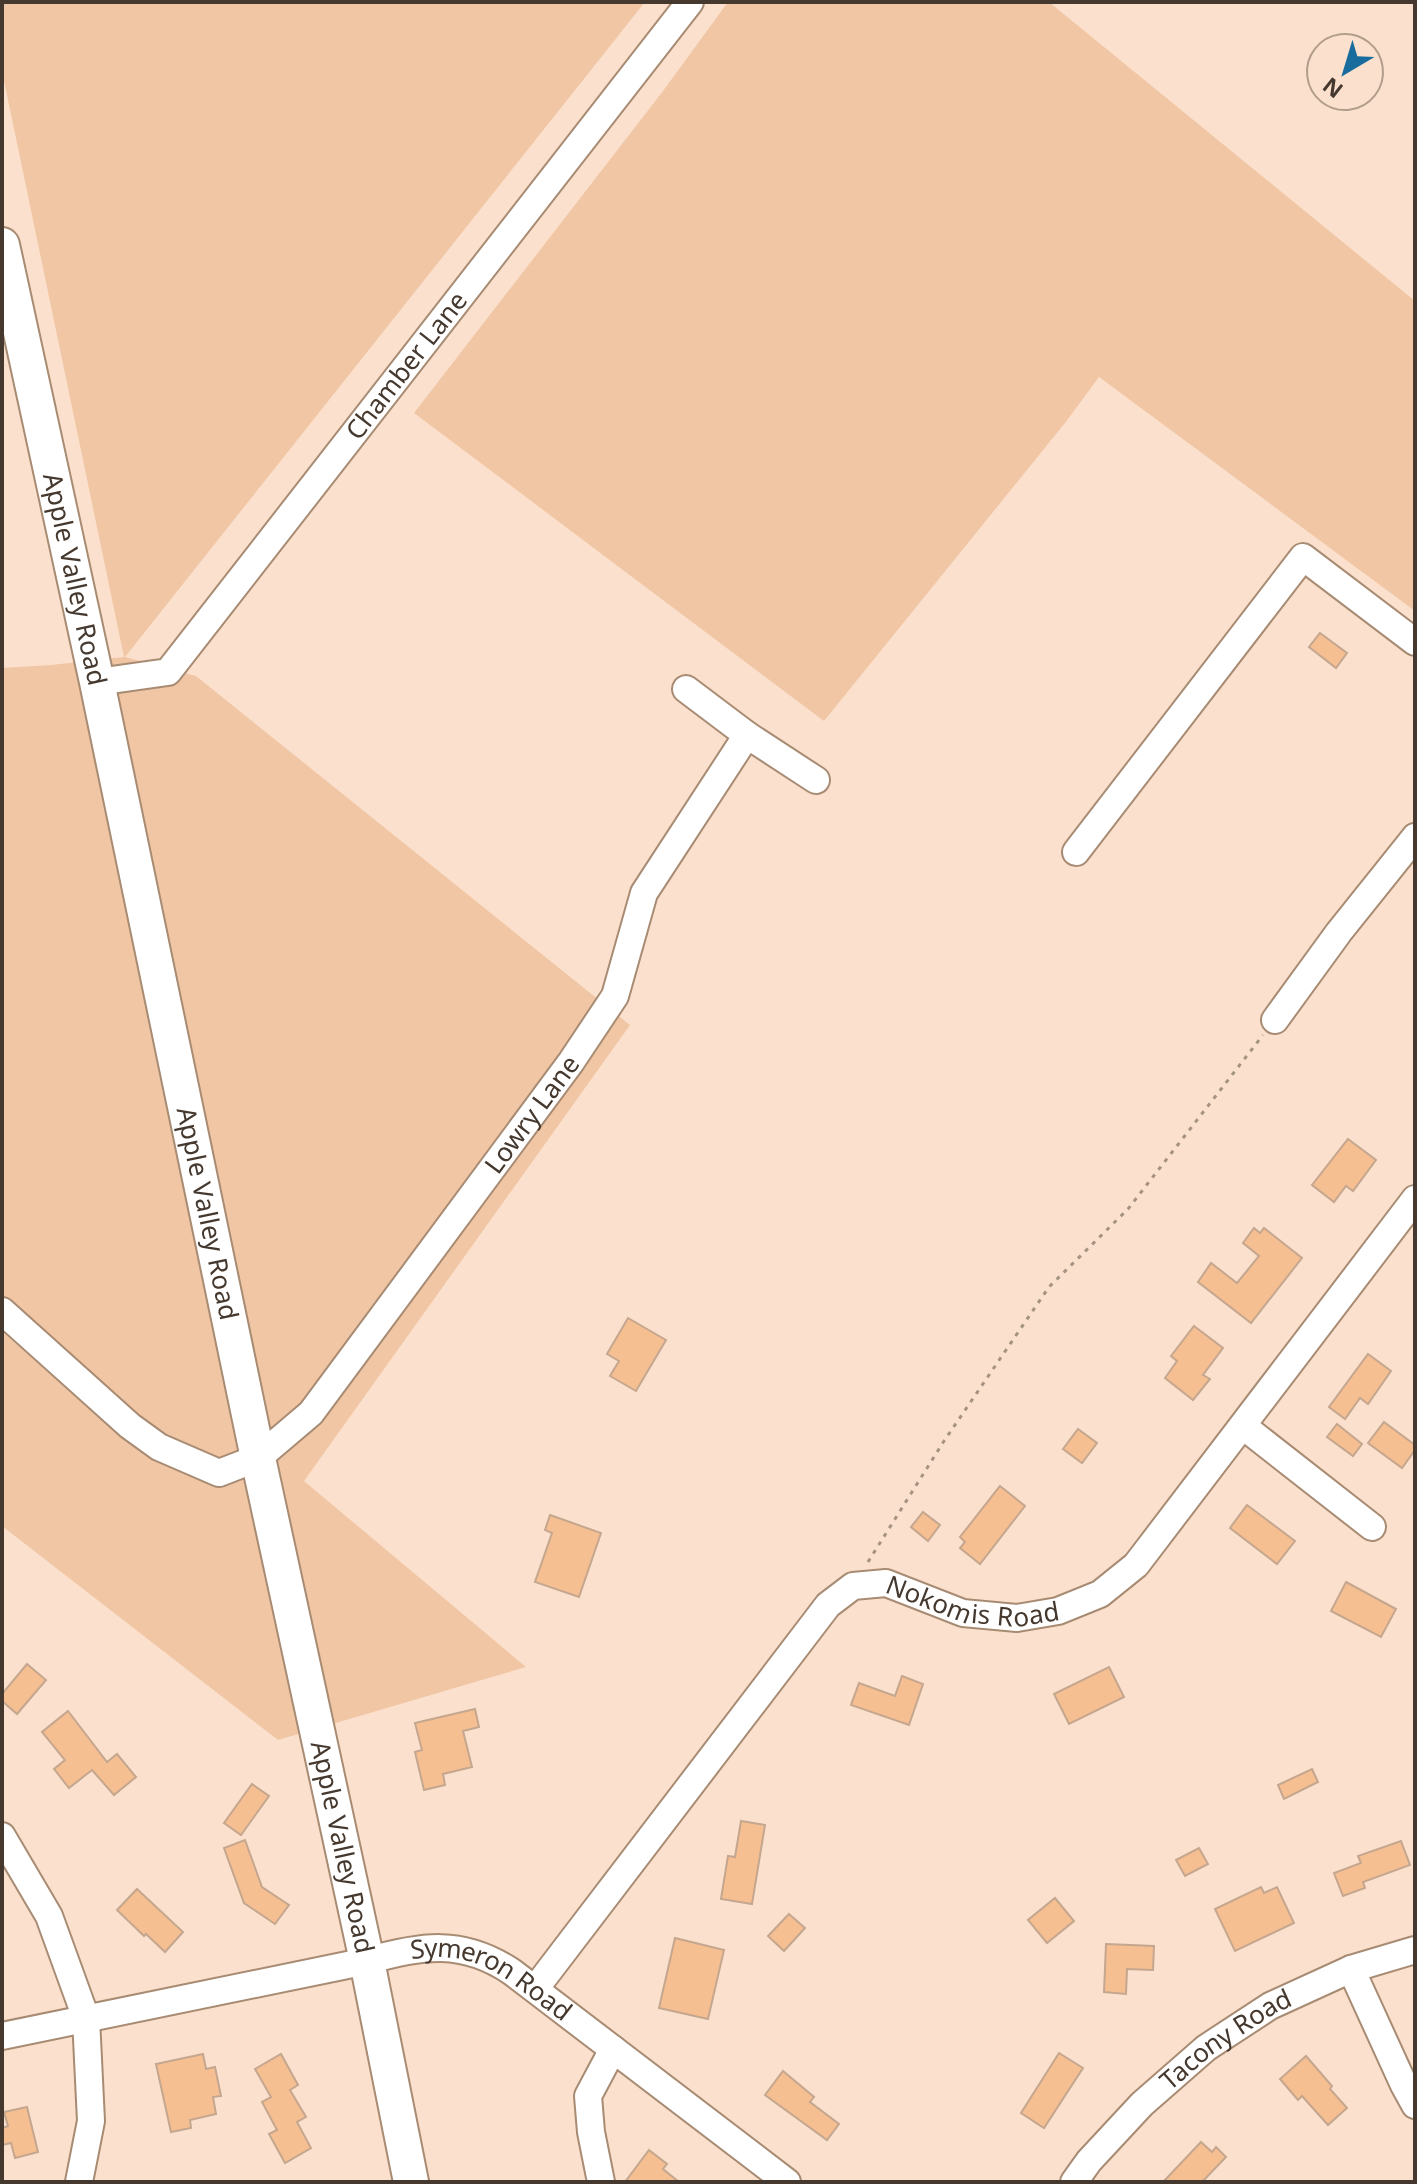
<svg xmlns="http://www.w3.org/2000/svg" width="1417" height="2184" font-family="'Noto Sans',sans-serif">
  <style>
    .green { fill: #f0c6a5 }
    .building { fill: #f6bf92; stroke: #c5a68e; stroke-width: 2 }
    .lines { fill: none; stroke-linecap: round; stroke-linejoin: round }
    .minor-casing { stroke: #a88b73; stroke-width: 30 }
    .major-casing { stroke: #a88b73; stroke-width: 38 }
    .path { stroke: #a69283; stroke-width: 3; stroke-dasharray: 4 6; stroke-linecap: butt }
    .minor { stroke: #fff; stroke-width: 26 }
    .major { stroke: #fff; stroke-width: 34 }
    .labels { text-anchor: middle; stroke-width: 6; stroke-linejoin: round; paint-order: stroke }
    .street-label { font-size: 26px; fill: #45382e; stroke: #fbe1cd }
  </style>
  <rect width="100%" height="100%" fill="#fbe1cd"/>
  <g class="green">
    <path d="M 2,2 L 645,2 L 125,657 L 196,676 L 630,1025 L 304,1481 L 526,1667 L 278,1740 L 2,1526 L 2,668 L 51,665 L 124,657 L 2,71 Z"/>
    <path d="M 728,2 L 1049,2 L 1415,301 L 1415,611 L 1099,377 L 1065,423 L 824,721 L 414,413 L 663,91 Z"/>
  </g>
  <g class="building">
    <path d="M 1320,633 L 1347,653 L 1336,668 L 1309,647 Z"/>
    <path d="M 1348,1139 L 1376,1160 L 1353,1191 L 1346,1186 L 1334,1202 L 1312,1185 Z"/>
    <path d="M 1254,1228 L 1260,1233 L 1264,1228 L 1302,1258 L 1251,1323 L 1198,1282 L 1211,1263 L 1237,1283 L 1259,1256 L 1243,1243 Z"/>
    <path d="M 628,1318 L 666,1340 L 636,1391 L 610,1376 L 619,1361 L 607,1354 Z"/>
    <path d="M 1194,1326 L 1223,1348 L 1203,1375 L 1210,1379 L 1193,1400 L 1165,1378 L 1177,1361 L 1171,1356 Z"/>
    <path d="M 1368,1354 L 1391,1371 L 1368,1404 L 1360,1398 L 1345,1419 L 1329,1407 Z"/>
    <path d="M 1384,1422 L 1415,1445 L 1415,1450 L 1402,1468 L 1368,1443 Z"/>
    <path d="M 1337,1424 L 1362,1444 L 1353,1456 L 1327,1437 Z"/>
    <path d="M 1078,1429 L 1097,1443 L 1082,1463 L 1063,1449 Z"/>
    <path d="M 1000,1486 L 1025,1506 L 980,1564 L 960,1548 L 965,1542 L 960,1537 Z"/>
    <path d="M 1247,1505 L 1295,1541 L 1277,1564 L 1230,1528 Z"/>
    <path d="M 923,1512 L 940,1525 L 928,1541 L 911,1527 Z"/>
    <path d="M 550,1515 L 601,1533 L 579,1597 L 535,1582 L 552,1533 L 545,1530 Z"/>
    <path d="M 1346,1582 L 1396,1609 L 1381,1637 L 1331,1611 Z"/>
    <path d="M 27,1664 L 46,1680 L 17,1714 L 2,1701 L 2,1694 Z"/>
    <path d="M 1109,1667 L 1124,1697 L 1069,1724 L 1054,1694 Z"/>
    <path d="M 902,1676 L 923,1684 L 909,1725 L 851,1705 L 859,1683 L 895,1696 Z"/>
    <path d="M 475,1709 L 479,1727 L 463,1731 L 472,1767 L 443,1774 L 445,1785 L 424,1790 L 415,1752 L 422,1750 L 415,1723 Z"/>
    <path d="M 68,1711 L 107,1762 L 117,1754 L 136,1777 L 114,1795 L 92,1770 L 69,1788 L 54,1769 L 65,1760 L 42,1732 Z"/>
    <path d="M 1312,1769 L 1318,1782 L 1284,1799 L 1278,1785 Z"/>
    <path d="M 252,1784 L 269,1796 L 241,1835 L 224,1823 Z"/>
    <path d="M 741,1821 L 765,1825 L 752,1904 L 721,1899 L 728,1856 L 735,1857 Z"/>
    <path d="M 245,1840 L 262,1887 L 289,1905 L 275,1924 L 244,1903 L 224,1848 Z"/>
    <path d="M 1401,1841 L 1410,1865 L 1363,1882 L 1365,1888 L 1343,1896 L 1334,1873 L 1361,1863 L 1358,1856 Z"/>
    <path d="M 1199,1848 L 1208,1864 L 1185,1876 L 1176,1860 Z"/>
    <path d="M 1261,1887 L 1264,1893 L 1277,1887 L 1294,1923 L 1235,1951 L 1215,1909 Z"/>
    <path d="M 137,1889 L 183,1932 L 165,1952 L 146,1934 L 144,1936 L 117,1910 Z"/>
    <path d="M 1055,1898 L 1074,1921 L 1047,1943 L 1028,1920 Z"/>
    <path d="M 789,1914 L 805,1928 L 784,1951 L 768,1936 Z"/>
    <path d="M 675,1938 L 724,1950 L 708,2019 L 659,2008 Z"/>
    <path d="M 1106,1944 L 1154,1946 L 1153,1970 L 1127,1969 L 1126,1994 L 1104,1992 Z"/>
    <path d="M 1059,2053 L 1083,2068 L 1044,2128 L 1021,2113 Z"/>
    <path d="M 203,2054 L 206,2069 L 215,2067 L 221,2096 L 213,2097 L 216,2114 L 190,2120 L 191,2128 L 171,2132 L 156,2064 Z"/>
    <path d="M 281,2054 L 298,2085 L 290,2090 L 306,2117 L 297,2122 L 311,2148 L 285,2163 L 269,2134 L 277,2130 L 262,2102 L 271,2097 L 255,2069 Z"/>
    <path d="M 1306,2056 L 1332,2086 L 1330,2089 L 1347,2108 L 1328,2125 L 1302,2096 L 1298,2100 L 1280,2079 Z"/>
    <path d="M 783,2071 L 814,2097 L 810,2102 L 839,2124 L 827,2140 L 765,2095 Z"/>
    <path d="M 27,2107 L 38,2152 L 15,2158 L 11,2143 L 2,2145 L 2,2128 L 8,2126 L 4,2112 Z"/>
    <path d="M 1201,2142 L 1212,2152 L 1216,2147 L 1226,2157 L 1202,2182 L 1163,2182 Z"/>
    <path d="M 649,2150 L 667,2164 L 663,2169 L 679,2182 L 625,2182 Z"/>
  </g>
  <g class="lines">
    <defs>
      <g id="minor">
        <path id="s1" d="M 97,682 L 168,672 L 690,2"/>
        <path d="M 686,689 L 747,735 L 816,780"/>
        <path d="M 1076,852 L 1303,557 L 1415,642"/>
        <path d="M 1275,1020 L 1339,932 L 1415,837"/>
        <path id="s2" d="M 2,1311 L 130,1426 L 159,1447 L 219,1473 L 258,1458 L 311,1413 L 571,1062 L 615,996 L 644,893 L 747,735"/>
        <path d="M 1243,1426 L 1372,1527"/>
        <path d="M 2,1836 L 49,1916 L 86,2018 L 91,2121 L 79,2182"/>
        <path d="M 1351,1969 L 1404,2085 L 1415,2105"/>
        <path id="s3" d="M 535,1989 L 828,1605 L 853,1586 L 886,1583 L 963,1613 L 1017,1618 L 1058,1611 L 1100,1594 L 1136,1565 L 1415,1199"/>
        <path id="s4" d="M 2,2036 L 367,1961 C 422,1945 463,1939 512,1972 L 787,2182"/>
        <path d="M 601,2182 L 591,2132 L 588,2096 L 613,2049"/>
        <path id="s5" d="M 1074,2182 L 1089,2161 L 1142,2104 L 1206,2048 L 1270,2006 L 1351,1969 L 1415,1950"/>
      </g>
      <g id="major">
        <path id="s6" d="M 2,245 L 97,682 L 258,1458 L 367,1961 L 411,2182"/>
      </g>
    </defs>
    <use href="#minor" class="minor-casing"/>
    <use href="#major" class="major-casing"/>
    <path class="path" d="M 868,1562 L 944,1441 L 1049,1287 L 1128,1209 L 1263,1035"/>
    <use href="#minor" class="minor"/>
    <use href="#major" class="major"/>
  </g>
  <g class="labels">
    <g class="street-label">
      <text dy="9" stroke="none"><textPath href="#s1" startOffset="460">Chamber Lane</textPath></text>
      <text dy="9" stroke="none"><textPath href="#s6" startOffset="342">Apple Valley Road</textPath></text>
      <text dy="9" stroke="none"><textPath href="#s2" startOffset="756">Lowry Lane</textPath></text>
      <text dy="9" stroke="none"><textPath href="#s6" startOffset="990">Apple Valley Road</textPath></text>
      <text dy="9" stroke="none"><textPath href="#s3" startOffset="638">Nokomis Road</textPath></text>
      <text dy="9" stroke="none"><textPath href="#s6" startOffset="1638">Apple Valley Road</textPath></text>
      <text dy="9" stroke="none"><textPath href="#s4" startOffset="506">Symeron Road</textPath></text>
      <text dy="9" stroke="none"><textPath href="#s5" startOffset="210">Tacony Road</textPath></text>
    </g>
  </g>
  <rect width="1417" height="2184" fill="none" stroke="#45382e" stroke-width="8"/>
  <g transform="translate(1345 72) rotate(218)"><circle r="38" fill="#fbe1cd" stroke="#b29d8d" stroke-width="2"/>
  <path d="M0-6L14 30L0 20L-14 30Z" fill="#176c9d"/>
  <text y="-12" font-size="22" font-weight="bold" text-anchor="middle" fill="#45382e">N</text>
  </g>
</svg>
